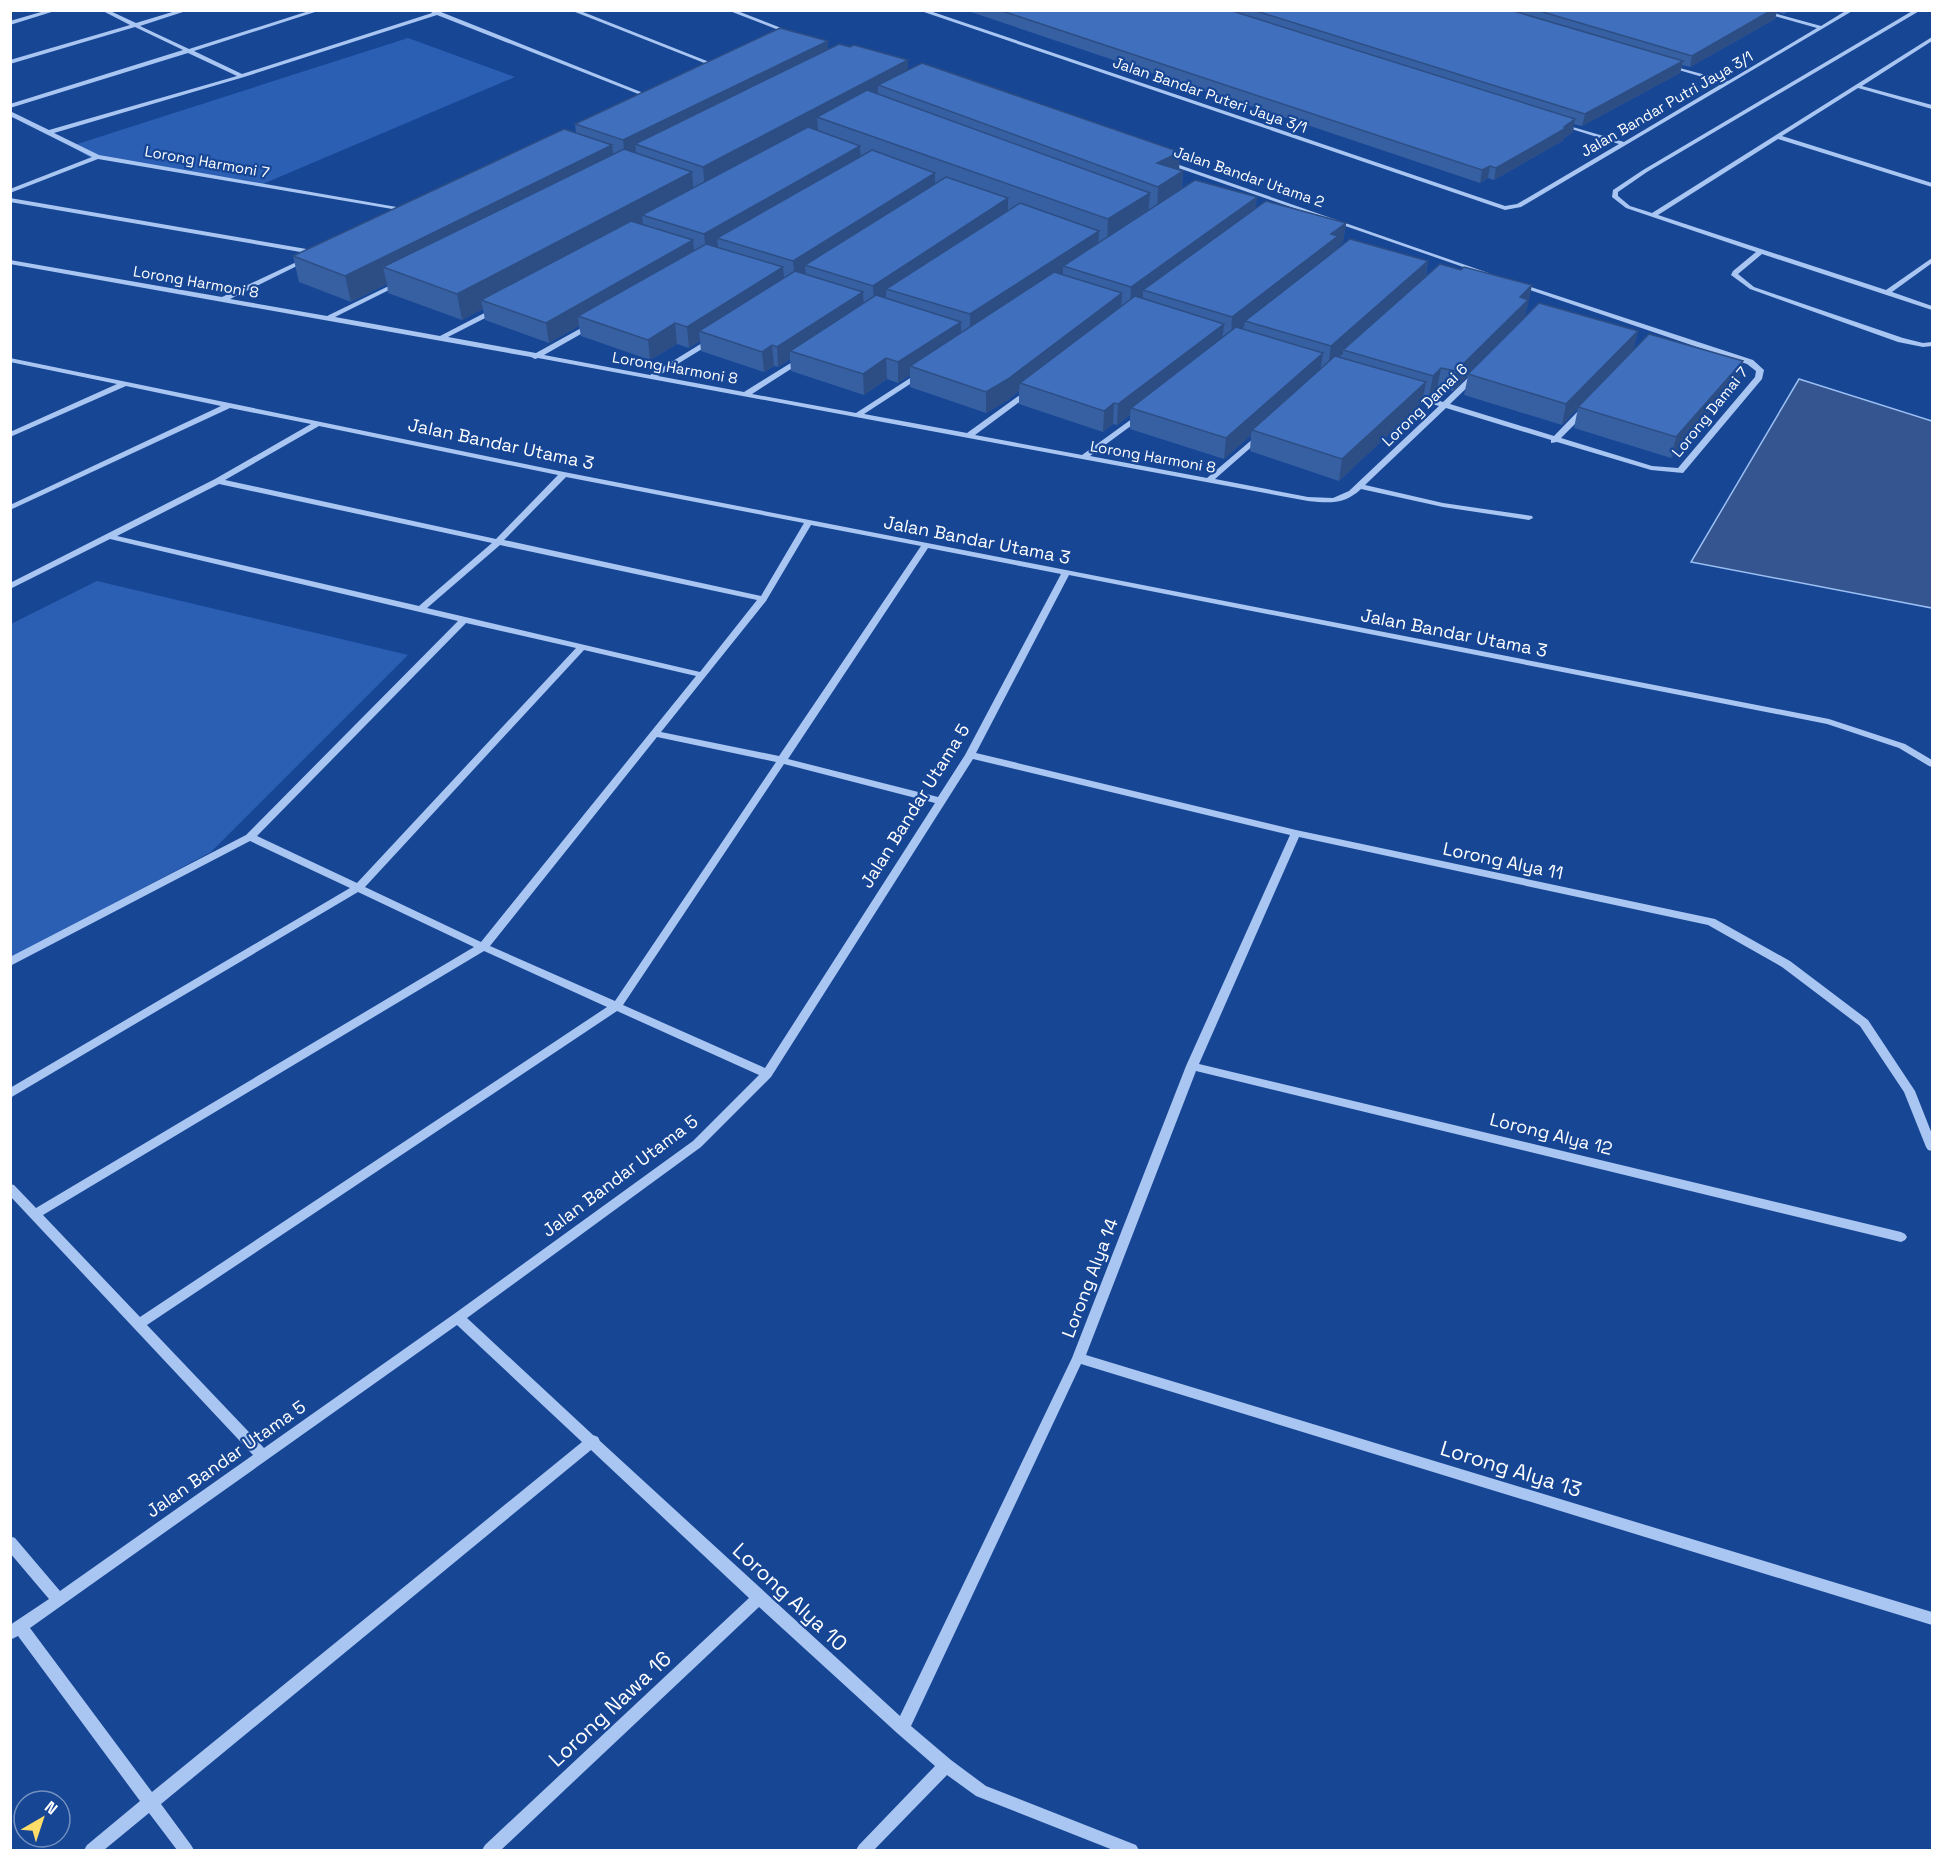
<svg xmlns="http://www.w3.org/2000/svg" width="1943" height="1861" font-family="'Space Grotesk',sans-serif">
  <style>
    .green { fill: #2b5fb4 }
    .water { fill: #345590; stroke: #9bbff3; stroke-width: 1.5 }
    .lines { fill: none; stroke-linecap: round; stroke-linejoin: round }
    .minor { fill: #a9c5f1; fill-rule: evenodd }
    .wall { fill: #3760a3 }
    .shaded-wall { fill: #2d4e84 }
    .building { fill: #4070bd; stroke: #2d4e84; stroke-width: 1.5 }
    .labels { text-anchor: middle; stroke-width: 4.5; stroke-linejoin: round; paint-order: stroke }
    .far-street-label { font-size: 15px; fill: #fff; stroke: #174695 }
    .street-label { font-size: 18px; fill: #fff; stroke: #174695 }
    .near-street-label { font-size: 21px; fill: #fff; stroke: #174695 }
  </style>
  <rect width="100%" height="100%" fill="#174695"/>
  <g class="green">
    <path d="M 408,38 L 515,77 L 258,186 L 89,157 L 71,146 Z"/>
    <path d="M 97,581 L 408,655 L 211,852 L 11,958 L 11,624 Z"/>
  </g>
  <path class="water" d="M 1799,379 L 1932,421 L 1932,608 L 1691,562 Z"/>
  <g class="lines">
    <g class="minor">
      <path d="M 48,10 L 58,10 L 10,25 L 10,21 Z"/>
      <path d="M 101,10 L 108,10 L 136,23 L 179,10 L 189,10 L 140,26 L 189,49 L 312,10 L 321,10 L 194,51 L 242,74 L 432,13 L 430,10 L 436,10 L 651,96 L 646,97 L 437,15 L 244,77 L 54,133 L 99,155 L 408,209 L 410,210 L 410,212 L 98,159 L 10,193 L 10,189 L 92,157 L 10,116 L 10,111 L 49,130 L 237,76 L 188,53 L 10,108 L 10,104 L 183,50 L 135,27 L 10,64 L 10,60 L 130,25 Z"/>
      <path d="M 570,10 L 578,10 L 717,65 L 712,66 Z"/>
      <path d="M 727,10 L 735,10 L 794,33 L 789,34 Z"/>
      <path d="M 918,10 L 927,10 L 1505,206 L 1517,204 L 1619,144 L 1559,125 L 1559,123 L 1624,142 L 1723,83 L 1665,66 L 1665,64 L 1728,81 L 1817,28 L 1753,10 L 1763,10 L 1821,26 L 1847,10 L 1854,10 L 1521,207 L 1505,210 Z"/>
      <path d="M 1914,10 L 1921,10 L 1647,172 L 1618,192 L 1618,196 L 1630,206 L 1652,213 L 1932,37 L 1932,41 L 1862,86 L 1932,105 L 1932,109 L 1858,88 L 1782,136 L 1932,183 L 1932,187 L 1778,139 L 1658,215 L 1886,290 L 1932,258 L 1932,263 L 1892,292 L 1932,306 L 1932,310 L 1762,254 L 1738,274 L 1754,287 L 1903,338 L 1923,343 L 1932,342 L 1932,346 L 1923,347 L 1898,342 L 1750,289 L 1731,275 L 1733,271 L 1756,252 L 1626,208 L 1612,197 L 1613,190 L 1643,170 Z"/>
      <path d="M 1164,161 L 1168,161 L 1497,276 L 1492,277 L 1164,163 Z"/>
      <path d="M 10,198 L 318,251 L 321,253 L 318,255 L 10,202 Z"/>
      <path d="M 305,258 L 308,260 L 307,261 L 230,299 L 327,316 L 399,281 L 401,282 L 401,284 L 335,317 L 440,336 L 496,307 L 500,309 L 499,311 L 448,337 L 536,353 L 592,322 L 596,324 L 595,326 L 544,355 L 650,375 L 712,337 L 715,337 L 715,341 L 658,376 L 744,392 L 802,356 L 805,356 L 805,360 L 752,394 L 856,413 L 921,371 L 925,373 L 924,375 L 864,414 L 967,433 L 1031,387 L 1034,387 L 1034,391 L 975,435 L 1082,455 L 1140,413 L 1143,413 L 1143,417 L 1090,456 L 1207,478 L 1261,432 L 1264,432 L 1264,436 L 1215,479 L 1308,497 L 1333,498 L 1349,491 L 1439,406 L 1408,397 L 1408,393 L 1414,393 L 1443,402 L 1473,373 L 1480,375 L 1450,404 L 1554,436 L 1581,408 L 1587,408 L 1587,412 L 1561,438 L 1652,466 L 1678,468 L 1755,377 L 1756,371 L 1747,364 L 1518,286 L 1518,284 L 1522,284 L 1753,360 L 1764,370 L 1762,379 L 1683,473 L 1651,470 L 1557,442 L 1551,443 L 1551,440 L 1446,408 L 1365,485 L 1443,503 L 1532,516 L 1533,518 L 1529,520 L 1443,507 L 1361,489 C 1344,505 1329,503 1308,501 L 538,358 L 535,359 L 531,357 L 10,264 L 10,260 L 222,297 Z"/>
      <path d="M 10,358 L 564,472 L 1829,719 L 1905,744 L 1932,760 L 1932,767 L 1929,766 L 1899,748 L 1827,724 L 1069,575 L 976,753 L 1296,830 L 1715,919 L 1790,961 L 1868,1020 L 1915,1091 L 1932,1134 L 1932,1151 L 1928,1150 L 1926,1147 L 1904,1092 L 1860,1026 L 1782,967 L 1708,925 L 1299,837 L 1199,1064 L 1901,1232 L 1905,1234 L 1907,1237 L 1905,1240 L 1901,1242 L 1196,1071 L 1086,1355 L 1932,1612 L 1932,1625 L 1081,1364 L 911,1726 L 951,1760 L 986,1786 L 1136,1845 L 1139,1850 L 1113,1850 L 976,1796 L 947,1775 L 874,1850 L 856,1850 L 859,1845 L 935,1766 L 897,1733 L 759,1607 L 501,1850 L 482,1850 L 485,1845 L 749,1598 L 591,1450 L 161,1804 L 191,1845 L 194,1850 L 177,1850 L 149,1813 L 104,1850 L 84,1850 L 87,1845 L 140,1801 L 18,1636 L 10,1640 L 10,1625 L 49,1599 L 10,1553 L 10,1536 L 15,1538 L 60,1591 L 253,1455 L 10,1196 L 10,1184 L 14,1185 L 36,1208 L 474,947 L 358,892 L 10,1098 L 10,1088 L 350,888 L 250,841 L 10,966 L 10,957 L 246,835 L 458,621 L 110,539 L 10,589 L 10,583 L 215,479 L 311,424 L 230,408 L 10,510 L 10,505 L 221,406 L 126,386 L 10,437 L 10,432 L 117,384 L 10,362 ZM 319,426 L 558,475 L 496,539 L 225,480 ZM 566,477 L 804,523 L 761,596 L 504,540 ZM 219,484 L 492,543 L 419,606 L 117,536 ZM 811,525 L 921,546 L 779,756 L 661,732 L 766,601 ZM 500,545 L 757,600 L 700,672 L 427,608 ZM 928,548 L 1061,574 L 965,755 L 938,797 L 788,759 ZM 466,623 L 576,648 L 357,883 L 257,836 ZM 584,650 L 696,676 L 481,942 L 365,887 ZM 657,737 L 776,762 L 615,1001 L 490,946 ZM 973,759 L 1290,835 L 1186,1066 L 1072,1358 L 900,1716 L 600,1441 L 598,1437 L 593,1435 L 467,1318 L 701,1147 L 771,1077 ZM 784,764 L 935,803 L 765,1068 L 623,1005 ZM 484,951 L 607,1007 L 140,1317 L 43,1215 ZM 617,1011 L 759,1075 L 693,1141 L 454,1314 L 264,1448 L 147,1325 ZM 457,1325 L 582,1442 L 152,1792 L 30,1628 Z"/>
    </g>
  </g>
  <g class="wall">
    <path d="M 965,10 L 1790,10 L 1784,14 L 1777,12 L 1775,19 L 1690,67 L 1682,65 L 1680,73 L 1582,126 L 1574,124 L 1573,132 L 1564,138 L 1564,140 L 1494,180 L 1488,178 L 1480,183 Z"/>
    <path d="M 828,49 L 908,60 L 908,70 L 1183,171 L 1182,188 L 1257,197 L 1255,209 L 1346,223 L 1343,242 L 1337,247 L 1337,250 L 1428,261 L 1426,276 L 1528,305 L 1527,307 L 1524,318 L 1638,331 L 1633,351 L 1743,361 L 1738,381 L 1671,458 L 1574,428 L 1578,408 L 1562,425 L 1464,395 L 1468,376 L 1453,391 L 1437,389 L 1429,396 L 1424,395 L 1422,403 L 1339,481 L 1250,451 L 1251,435 L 1224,459 L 1130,429 L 1130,415 L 1117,425 L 1113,424 L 1103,432 L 1019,404 L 1019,391 L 1008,400 L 986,413 L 910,387 L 910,375 L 898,383 L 887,379 L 864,395 L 791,371 L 790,359 L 778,367 L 774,366 L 764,372 L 701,351 L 700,341 L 689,348 L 677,344 L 650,360 L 581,336 L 579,326 L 549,343 L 485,320 L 483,309 L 462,320 L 388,293 L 387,284 L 351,302 L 299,282 L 293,256 L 576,133 L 575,124 Z"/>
  </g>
  <g class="shaded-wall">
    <path d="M 1772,10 L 1777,10 L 1775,19 L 1690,67 L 1692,56 Z"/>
    <path d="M 828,41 L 829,64 L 635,144 L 637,159 L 626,165 L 623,140 Z"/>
    <path d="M 908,60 L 908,83 L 878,85 L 878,99 L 817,117 L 818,131 L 705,192 L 703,167 Z"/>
    <path d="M 1683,61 L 1680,73 L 1582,126 L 1585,114 Z"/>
    <path d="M 1575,119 L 1573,132 L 1564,138 L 1564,140 L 1494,180 L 1496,168 L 1564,127 Z"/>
    <path d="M 612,145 L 615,169 L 383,267 L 387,284 L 351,302 L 345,276 Z"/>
    <path d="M 860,146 L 861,164 L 717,238 L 718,247 L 706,254 L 704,234 Z"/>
    <path d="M 1180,152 L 1179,173 L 1183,171 L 1181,195 L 1157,212 L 1158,187 L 1157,163 Z"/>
    <path d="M 1490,166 L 1488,178 L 1480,183 L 1482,170 Z"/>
    <path d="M 692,172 L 694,196 L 642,215 L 643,224 L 492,304 L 481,300 L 483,309 L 462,320 L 457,294 Z"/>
    <path d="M 935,173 L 935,192 L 805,265 L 806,274 L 795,281 L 793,261 Z"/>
    <path d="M 1150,193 L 1148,218 L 1107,244 L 1108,219 Z"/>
    <path d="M 1257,197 L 1255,216 L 1143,290 L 1143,297 L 1130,307 L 1131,287 Z"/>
    <path d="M 1008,198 L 1008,218 L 886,289 L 886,298 L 874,306 L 873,286 Z"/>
    <path d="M 1346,223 L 1343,242 L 1337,247 L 1336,255 L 1245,321 L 1244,327 L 1231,338 L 1232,317 Z"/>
    <path d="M 1099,231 L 1098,251 L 1063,266 L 1063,274 L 970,335 L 970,314 Z"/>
    <path d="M 693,240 L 695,260 L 578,316 L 579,326 L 549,343 L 546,323 Z"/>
    <path d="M 1428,261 L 1425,280 L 1343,350 L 1343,354 L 1328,366 L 1331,346 Z"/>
    <path d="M 783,267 L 785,287 L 699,331 L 700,341 L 689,348 L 687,327 Z"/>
    <path d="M 1532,285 L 1528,305 L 1527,307 L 1524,320 L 1468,374 L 1468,376 L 1453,391 L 1456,371 L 1520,297 Z"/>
    <path d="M 863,292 L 864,312 L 790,351 L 790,359 L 778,367 L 777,347 Z"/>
    <path d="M 1122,293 L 1121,313 L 1020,383 L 1019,391 L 1008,400 L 986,413 L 986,392 Z"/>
    <path d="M 961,322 L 961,342 L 910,366 L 910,375 L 898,383 L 898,362 Z"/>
    <path d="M 675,323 L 677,344 L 650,360 L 648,340 Z"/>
    <path d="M 1224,324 L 1222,344 L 1131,408 L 1130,415 L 1117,425 L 1118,404 Z"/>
    <path d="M 1638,331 L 1633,351 L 1562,425 L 1566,404 Z"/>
    <path d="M 772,345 L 774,366 L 764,372 L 762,352 Z"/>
    <path d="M 1323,353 L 1320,373 L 1252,430 L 1251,435 L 1224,459 L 1226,438 Z"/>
    <path d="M 886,358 L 887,379 L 864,395 L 863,374 Z"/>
    <path d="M 1743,361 L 1738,381 L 1671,458 L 1676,437 Z"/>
    <path d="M 1441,368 L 1437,389 L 1429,396 L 1433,376 Z"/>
    <path d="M 1426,382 L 1422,403 L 1339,481 L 1342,459 Z"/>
    <path d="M 1114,403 L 1113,424 L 1103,432 L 1104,411 Z"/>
  </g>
  <g class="building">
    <path d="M 999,10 L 1229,10 L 1575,119 L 1564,127 L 1566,128 L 1496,168 L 1490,166 L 1482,170 Z"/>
    <path d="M 1253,10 L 1510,10 L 1683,61 L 1585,114 Z"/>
    <path d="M 1536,10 L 1772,10 L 1692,56 Z"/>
    <path d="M 780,28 L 828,41 L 623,140 L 575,124 Z"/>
    <path d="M 839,44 L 850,47 L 854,45 L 908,60 L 703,167 L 635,144 Z"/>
    <path d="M 922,63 L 1180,152 L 1157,163 L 1183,171 L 1158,187 L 878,85 Z"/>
    <path d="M 867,90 L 1150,193 L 1108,219 L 817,117 Z"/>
    <path d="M 808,127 L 860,146 L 704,234 L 642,215 Z"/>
    <path d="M 564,129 L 612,145 L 345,276 L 293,256 Z"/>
    <path d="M 624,149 L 692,172 L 457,294 L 383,267 Z"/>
    <path d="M 872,150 L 935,173 L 793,261 L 717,238 Z"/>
    <path d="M 946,177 L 1008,198 L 873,286 L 805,265 Z"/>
    <path d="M 1195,180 L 1257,197 L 1131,287 L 1063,266 Z"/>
    <path d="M 1266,201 L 1346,223 L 1331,234 L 1338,236 L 1232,317 L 1143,290 Z"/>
    <path d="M 1020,203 L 1099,231 L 970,314 L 886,289 Z"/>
    <path d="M 631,221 L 693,240 L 546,323 L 481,300 Z"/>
    <path d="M 1350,239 L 1428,261 L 1331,346 L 1245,321 Z"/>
    <path d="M 706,244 L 783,267 L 687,327 L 675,323 L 648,340 L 578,316 Z"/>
    <path d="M 1440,264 L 1461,270 L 1464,267 L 1532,285 L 1520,297 L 1528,300 L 1456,371 L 1441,368 L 1433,376 L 1343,350 Z"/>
    <path d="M 795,271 L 863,292 L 777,347 L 772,345 L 762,352 L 699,331 Z"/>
    <path d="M 1054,272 L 1122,293 L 1008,379 L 986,392 L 910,366 Z"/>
    <path d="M 876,295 L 961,322 L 898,362 L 886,358 L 863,374 L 790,351 Z"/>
    <path d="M 1135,296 L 1224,324 L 1118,404 L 1114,403 L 1104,411 L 1020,383 Z"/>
    <path d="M 1539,303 L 1638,331 L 1566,404 L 1468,374 Z"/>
    <path d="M 1236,327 L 1323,353 L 1226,438 L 1131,408 Z"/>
    <path d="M 1649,334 L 1743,361 L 1676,437 L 1578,407 Z"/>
    <path d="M 1335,356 L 1426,382 L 1342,459 L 1252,430 Z"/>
  </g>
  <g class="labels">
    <g class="far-street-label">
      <text transform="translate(1210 95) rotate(19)" y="5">Jalan Bandar Puteri Jaya 3/1</text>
      <text transform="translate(1667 104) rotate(-30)" y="5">Jalan Bandar Putri Jaya 3/1</text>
      <text transform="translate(207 162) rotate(10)" y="5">Lorong Harmoni 7</text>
      <text transform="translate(1249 177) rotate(19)" y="5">Jalan Bandar Utama 2</text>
      <text transform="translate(196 282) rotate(10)" y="5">Lorong Harmoni 8</text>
      <text transform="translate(675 368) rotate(10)" y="5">Lorong Harmoni 8</text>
      <text transform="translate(1425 405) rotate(-44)" y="5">Lorong Damai 6</text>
      <text transform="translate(1710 412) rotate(-51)" y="5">Lorong Damai 7</text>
      <text transform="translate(1153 457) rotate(10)" y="5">Lorong Harmoni 8</text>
    </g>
    <g class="street-label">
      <text transform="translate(501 444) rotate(12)" y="6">Jalan Bandar Utama 3</text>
      <text transform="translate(977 540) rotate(11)" y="6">Jalan Bandar Utama 3</text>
      <text transform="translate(1454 633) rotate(11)" y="6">Jalan Bandar Utama 3</text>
      <text transform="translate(915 806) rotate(-58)" y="6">Jalan Bandar Utama 5</text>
      <text transform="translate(1503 861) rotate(12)" y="6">Lorong Alya 11</text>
      <text transform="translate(1551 1134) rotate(14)" y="6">Lorong Alya 12</text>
      <text transform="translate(620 1176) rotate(-37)" y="6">Jalan Bandar Utama 5</text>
      <text transform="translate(1090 1278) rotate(-69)" y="6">Lorong Alya 14</text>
      <text transform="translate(226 1459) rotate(-35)" y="6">Jalan Bandar Utama 5</text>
    </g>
    <g class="near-street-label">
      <text transform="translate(1511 1469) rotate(17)" y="7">Lorong Alya 13</text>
      <text transform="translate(790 1597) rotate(43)" y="7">Lorong Alya 10</text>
      <text transform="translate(610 1709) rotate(-43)" y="7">Lorong Nawa 16</text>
    </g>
  </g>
  <rect width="1943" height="1861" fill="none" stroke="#ffffff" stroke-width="24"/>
  <g transform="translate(42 1819) rotate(39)"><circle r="28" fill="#174695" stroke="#7490bf" stroke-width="1.5"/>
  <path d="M0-4.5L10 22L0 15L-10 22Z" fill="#ffdd69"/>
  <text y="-9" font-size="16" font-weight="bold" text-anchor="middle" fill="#ffffff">N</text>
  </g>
</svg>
